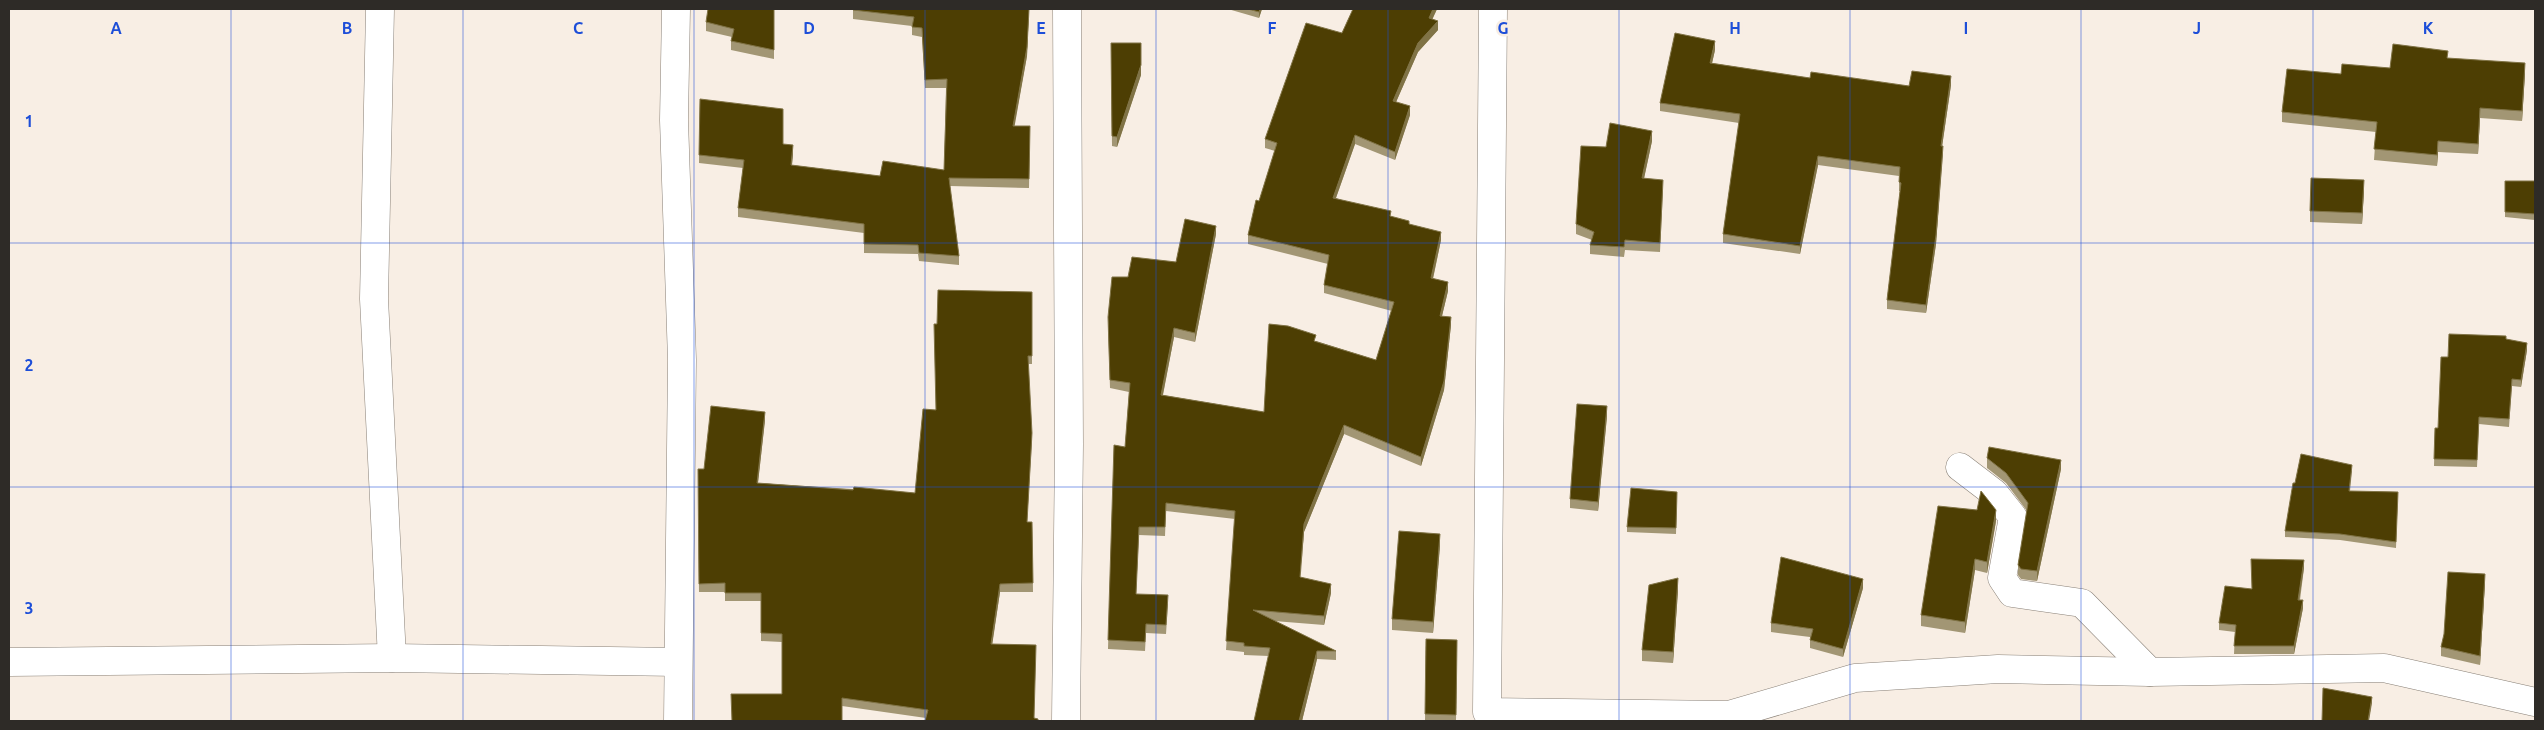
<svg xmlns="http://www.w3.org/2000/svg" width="2544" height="730" font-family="Ubuntu,sans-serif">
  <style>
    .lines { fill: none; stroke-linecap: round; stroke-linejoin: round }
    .minor-casing { stroke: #898077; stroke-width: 29 }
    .minor { stroke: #fff; stroke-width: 28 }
    .wall { fill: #a29674 }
    .shaded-wall { fill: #807346 }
    .building { fill: #4d3e03; stroke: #807346 }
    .grid { fill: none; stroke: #1d4ed8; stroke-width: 1; stroke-opacity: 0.55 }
    .grid-label { font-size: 16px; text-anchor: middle; font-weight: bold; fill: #1d4ed8; stroke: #f8eee4; stroke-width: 5; stroke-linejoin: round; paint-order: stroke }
  </style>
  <rect width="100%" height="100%" fill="#f8eee4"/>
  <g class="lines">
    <defs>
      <g id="minor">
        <path d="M 380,9 L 374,299 L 392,658"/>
        <path d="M 676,9 L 674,120 L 682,360 L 678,721"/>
        <path d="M 1493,9 L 1487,712 L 1729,715 L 1855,678 L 1998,669 L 2150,672"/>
        <path d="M 1960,467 L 1994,493 L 2013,517 L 2002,578 L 2012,593 L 2082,603 L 2150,672 L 2384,668 L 2535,702"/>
        <path d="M 9,662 L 392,658 L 678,662"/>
        <path d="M 1066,721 L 1069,444 L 1067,9"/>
      </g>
    </defs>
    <use href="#minor" class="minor-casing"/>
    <use href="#minor" class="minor"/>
  </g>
  <g class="wall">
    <path d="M 774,9 L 774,59 L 731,50 L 731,41 L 732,37 L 706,31 L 706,22 Z"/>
    <path d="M 853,9 L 1029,9 L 1027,56 L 1014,126 L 1030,126 L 1029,188 L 950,186 L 959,256 L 959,265 L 919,261 L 918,254 L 864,253 L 864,233 L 738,217 L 738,208 L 743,168 L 699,163 L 700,99 L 783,144 L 793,154 L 792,165 L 880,176 L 944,170 L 946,88 L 925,88 L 922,37 L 912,35 L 912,26 L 853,19 Z"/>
    <path d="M 1228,9 L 1262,9 L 1259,18 Z"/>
    <path d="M 1353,9 L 1437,9 L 1432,19 L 1438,30 L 1418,52 L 1396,102 L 1410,115 L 1395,160 L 1355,144 L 1336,198 L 1391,217 L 1409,224 L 1441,240 L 1433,279 L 1448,291 L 1442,316 L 1451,325 L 1444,390 L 1421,466 L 1344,434 L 1304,532 L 1300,577 L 1331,593 L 1324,625 L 1274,621 L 1336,651 L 1336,660 L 1317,659 L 1302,721 L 1254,721 L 1269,656 L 1244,655 L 1244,652 L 1226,650 L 1235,519 L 1166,511 L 1165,536 L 1139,535 L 1136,594 L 1168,604 L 1166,634 L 1146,633 L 1145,651 L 1108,649 L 1114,445 L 1125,447 L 1129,392 L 1110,388 L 1108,326 L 1128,277 L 1176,262 L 1216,234 L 1195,342 L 1174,337 L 1163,395 L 1264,412 L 1316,341 L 1376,360 L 1392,311 L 1324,293 L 1324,285 L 1328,264 L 1248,244 L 1248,235 L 1259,201 L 1275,151 L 1265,148 L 1265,139 L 1342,33 Z"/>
    <path d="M 1111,43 L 1141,75 L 1117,147 L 1112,146 Z"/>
    <path d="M 1715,50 L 1712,63 L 1810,78 L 1909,86 L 1951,85 L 1942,146 L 1943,155 L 1936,244 L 1926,313 L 1887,309 L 1887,300 L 1900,191 L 1899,191 L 1899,176 L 1818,165 L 1800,254 L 1723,243 L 1723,234 L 1739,123 L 1660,111 L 1660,103 Z"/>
    <path d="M 2448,58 L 2525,73 L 2522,121 L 2480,118 L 2478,154 L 2438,152 L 2437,166 L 2374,160 L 2376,132 L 2282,122 L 2282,112 L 2341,74 L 2390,68 Z"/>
    <path d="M 1652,141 L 1644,178 L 1663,190 L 1660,252 L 1625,250 L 1624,257 L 1590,254 L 1590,245 L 1592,240 L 1576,234 L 1576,224 L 1606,147 Z"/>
    <path d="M 2505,181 L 2535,181 L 2535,220 L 2505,217 Z"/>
    <path d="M 2364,191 L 2362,224 L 2310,222 L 2310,211 Z"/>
    <path d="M 1032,292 L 1032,364 L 1028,364 L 1032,441 L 1027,522 L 1032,522 L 1033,592 L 1000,592 L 992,644 L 1034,718 L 1038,721 L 926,718 L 842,706 L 782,694 L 782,642 L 761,641 L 761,601 L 725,601 L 725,592 L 699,592 L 698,469 L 704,469 L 765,420 L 758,483 L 915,493 L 935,410 Z"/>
    <path d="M 2506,339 L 2527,350 L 2521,387 L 2512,386 L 2509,427 L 2479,424 L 2477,467 L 2434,466 L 2435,428 L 2438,428 Z"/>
    <path d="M 1607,416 L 1598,511 L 1570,508 L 1570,499 Z"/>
    <path d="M 1987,458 L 2061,469 L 2037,581 L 2021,579 L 2018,575 L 2018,565 L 2027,511 L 2006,483 L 1987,468 Z"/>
    <path d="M 2352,471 L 2350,491 L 2398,492 L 2396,548 L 2340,540 L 2285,537 L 2285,531 L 2295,483 Z"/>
    <path d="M 1677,492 L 1676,534 L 1627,532 L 1627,527 Z"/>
    <path d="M 1996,521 L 1987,573 L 1975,570 L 1965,633 L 1921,626 L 1921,615 Z"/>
    <path d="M 1440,545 L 1433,633 L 1392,630 L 1392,619 Z"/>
    <path d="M 2304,568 L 2300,600 L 2303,608 L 2294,654 L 2234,654 L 2235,632 L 2219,630 L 2219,623 L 2252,589 Z"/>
    <path d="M 2485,583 L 2480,665 L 2441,656 L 2441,647 Z"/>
    <path d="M 1863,588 L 1843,657 L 1810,648 L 1810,637 L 1771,632 L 1771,623 Z"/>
    <path d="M 1678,590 L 1673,663 L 1642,661 L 1642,650 Z"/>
    <path d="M 1426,639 L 1457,640 L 1456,721 L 1425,721 Z"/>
  </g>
  <g class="shaded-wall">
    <path d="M 1029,9 L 1027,56 L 1013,135 L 1013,126 Z"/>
    <path d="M 1260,9 L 1262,9 L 1259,18 L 1259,12 Z"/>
    <path d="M 1433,9 L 1437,9 L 1429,27 L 1429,18 Z"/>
    <path d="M 1438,21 L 1438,30 L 1418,52 L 1393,109 L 1393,101 L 1418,43 Z"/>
    <path d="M 1715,41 L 1715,50 L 1710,72 L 1710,63 Z"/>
    <path d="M 2525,63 L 2525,73 L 2522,121 L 2522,111 Z"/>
    <path d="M 1141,65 L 1141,75 L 1117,147 L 1117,137 Z"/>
    <path d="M 1951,76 L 1951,85 L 1941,154 L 1941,146 Z"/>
    <path d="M 1410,106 L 1410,115 L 1395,160 L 1395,152 Z"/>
    <path d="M 2480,108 L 2480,118 L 2478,154 L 2478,144 Z"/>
    <path d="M 1652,131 L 1652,141 L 1642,188 L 1642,178 Z"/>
    <path d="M 1355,135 L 1355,144 L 1333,206 L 1333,198 Z"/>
    <path d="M 2438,141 L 2438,152 L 2437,166 L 2437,155 Z"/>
    <path d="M 793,145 L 793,154 L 791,174 L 791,165 Z"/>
    <path d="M 1943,146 L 1936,244 L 1926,313 L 1926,305 Z"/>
    <path d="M 1818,156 L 1818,165 L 1800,254 L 1800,246 Z"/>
    <path d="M 2364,180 L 2364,191 L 2362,224 L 2362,213 Z"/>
    <path d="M 1216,226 L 1216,234 L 1195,342 L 1195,333 Z"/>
    <path d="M 1441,232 L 1441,240 L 1431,287 L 1431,278 Z"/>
    <path d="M 1448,282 L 1448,291 L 1440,324 L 1440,316 Z"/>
    <path d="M 1451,317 L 1451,325 L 1444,390 L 1421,466 L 1421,457 Z"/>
    <path d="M 1174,328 L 1174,337 L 1161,404 L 1161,395 Z"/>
    <path d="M 2527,343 L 2527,350 L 2521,387 L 2521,380 Z"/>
    <path d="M 1607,406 L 1607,416 L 1598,511 L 1598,502 Z"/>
    <path d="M 765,412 L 765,420 L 757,491 L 757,483 Z"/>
    <path d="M 1344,425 L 1344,434 L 1304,532 L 1300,586 L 1304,524 Z"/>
    <path d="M 2061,460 L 2061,469 L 2037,581 L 2037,571 Z"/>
    <path d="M 1996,510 L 1996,521 L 1987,573 L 1987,562 Z"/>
    <path d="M 1440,534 L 1440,545 L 1433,633 L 1433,622 Z"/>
    <path d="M 1975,559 L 1975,570 L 1965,633 L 1965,622 Z"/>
    <path d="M 2304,560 L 2304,568 L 2298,607 L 2298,600 Z"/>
    <path d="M 2485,574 L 2485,583 L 2480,665 L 2480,656 Z"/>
    <path d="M 1678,578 L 1678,590 L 1673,663 L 1673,652 Z"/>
    <path d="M 1863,579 L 1863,588 L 1843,657 L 1843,649 Z"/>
    <path d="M 1000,584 L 1000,592 L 991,653 L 991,644 Z"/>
    <path d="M 1331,584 L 1331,593 L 1324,625 L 1324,616 Z"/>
    <path d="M 2303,600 L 2303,608 L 2294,654 L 2294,646 Z"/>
    <path d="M 1317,651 L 1317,659 L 1302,721 L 1299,721 Z"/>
    <path d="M 2372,697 L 2372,703 L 2369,721 L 2368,721 Z"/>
  </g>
  <g class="building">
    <path d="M 708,9 L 774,9 L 774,50 L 731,41 L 734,29 L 706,22 Z"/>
    <path d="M 853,9 L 1029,9 L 1027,47 L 1013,126 L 1030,126 L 1029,179 L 949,178 L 959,256 L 919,253 L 918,245 L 864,244 L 864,224 L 738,208 L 744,160 L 699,155 L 700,99 L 783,109 L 783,144 L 793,145 L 791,165 L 880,176 L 883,161 L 944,170 L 947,79 L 925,80 L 922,28 L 912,27 L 914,17 L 853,10 Z"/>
    <path d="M 1248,9 L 1260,9 L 1259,12 Z"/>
    <path d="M 1353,9 L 1433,9 L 1429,18 L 1438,21 L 1418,43 L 1393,101 L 1410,106 L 1395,152 L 1355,135 L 1333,198 L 1391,211 L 1390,216 L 1409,221 L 1409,224 L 1441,232 L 1431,278 L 1448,282 L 1440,316 L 1451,317 L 1444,381 L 1421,457 L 1344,425 L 1304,524 L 1300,577 L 1331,584 L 1324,616 L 1253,610 L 1336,651 L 1317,651 L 1299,721 L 1254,721 L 1270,648 L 1244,646 L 1244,643 L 1226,641 L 1235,511 L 1166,503 L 1165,527 L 1139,527 L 1136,594 L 1168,595 L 1166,625 L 1146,624 L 1145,642 L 1108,640 L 1114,445 L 1125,447 L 1130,383 L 1110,380 L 1108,317 L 1112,277 L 1128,277 L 1132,257 L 1176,262 L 1185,219 L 1216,226 L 1195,333 L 1174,328 L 1161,395 L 1264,412 L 1269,324 L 1288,326 L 1316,335 L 1314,341 L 1376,360 L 1394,302 L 1324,285 L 1329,255 L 1248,235 L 1256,200 L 1259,201 L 1277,143 L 1265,139 L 1306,23 L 1342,33 Z"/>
    <path d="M 1675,33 L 1715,41 L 1710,63 L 1810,78 L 1811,72 L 1909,86 L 1912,71 L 1951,76 L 1941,146 L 1943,146 L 1936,235 L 1926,305 L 1887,300 L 1901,183 L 1899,182 L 1900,167 L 1818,156 L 1800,246 L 1723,234 L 1740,114 L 1660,103 Z"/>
    <path d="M 1111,43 L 1141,43 L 1141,65 L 1117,137 L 1112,136 Z"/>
    <path d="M 2393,44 L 2448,51 L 2447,58 L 2525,63 L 2522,111 L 2480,108 L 2478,144 L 2438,141 L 2437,155 L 2374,149 L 2377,122 L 2282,112 L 2287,69 L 2341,74 L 2342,64 L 2390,68 Z"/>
    <path d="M 1610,123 L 1652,131 L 1642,178 L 1663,180 L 1660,243 L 1625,240 L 1624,247 L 1590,245 L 1594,232 L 1576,224 L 1581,146 L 1606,147 Z"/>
    <path d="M 2311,178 L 2364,180 L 2362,213 L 2310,211 Z"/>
    <path d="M 2505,181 L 2535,181 L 2535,214 L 2505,212 Z"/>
    <path d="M 938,290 L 1032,292 L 1032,356 L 1028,356 L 1032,433 L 1027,522 L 1032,522 L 1033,583 L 1000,584 L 991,644 L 1036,645 L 1034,718 L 1038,719 L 1038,721 L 925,721 L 928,710 L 842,698 L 842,721 L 732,721 L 731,694 L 782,694 L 782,634 L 761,633 L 761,593 L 725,593 L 725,583 L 699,584 L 698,469 L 704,469 L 711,406 L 765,412 L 757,483 L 853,490 L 854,487 L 915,493 L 923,409 L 936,410 L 934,324 L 937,324 Z"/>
    <path d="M 2449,334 L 2506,336 L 2506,339 L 2527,343 L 2521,380 L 2512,379 L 2509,419 L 2479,417 L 2477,460 L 2434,459 L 2435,428 L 2438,428 L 2441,357 L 2448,357 Z"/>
    <path d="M 1577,404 L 1607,406 L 1598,502 L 1570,499 Z"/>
    <path d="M 1989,447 L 2061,460 L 2037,571 L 2021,569 L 2018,565 L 2028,503 L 2006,473 L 1987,458 Z"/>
    <path d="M 2301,454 L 2352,465 L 2349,491 L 2398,492 L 2396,542 L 2340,534 L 2285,531 L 2293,483 L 2295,483 Z"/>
    <path d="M 1631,488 L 1677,492 L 1676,528 L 1627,527 Z"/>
    <path d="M 1981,491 L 1996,510 L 1987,562 L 1975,559 L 1965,622 L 1921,615 L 1938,506 L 1977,510 Z"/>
    <path d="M 1399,531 L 1440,534 L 1433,622 L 1392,619 Z"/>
    <path d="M 1781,557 L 1863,579 L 1843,649 L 1810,640 L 1813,629 L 1771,623 Z"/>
    <path d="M 2251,559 L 2304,560 L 2298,600 L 2303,600 L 2294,646 L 2234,646 L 2236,625 L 2219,623 L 2225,586 L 2252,589 Z"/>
    <path d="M 2448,572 L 2485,574 L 2480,656 L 2441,647 L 2444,634 Z"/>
    <path d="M 1678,578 L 1673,652 L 1642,650 L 1649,585 Z"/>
    <path d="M 1426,639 L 1457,640 L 1456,715 L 1425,714 Z"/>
    <path d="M 2323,688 L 2372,697 L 2368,721 L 2322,721 Z"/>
  </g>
  <path class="grid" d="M 231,9 L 231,721M 463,9 L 463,721M 694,9 L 694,721M 925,9 L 925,721M 1156,9 L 1156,721M 1388,9 L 1388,721M 1619,9 L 1619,721M 1850,9 L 1850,721M 2081,9 L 2081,721M 2313,9 L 2313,721M 9,243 L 2535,243M 9,487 L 2535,487"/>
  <g class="grid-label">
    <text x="116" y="34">A</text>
    <text x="347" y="34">B</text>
    <text x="578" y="34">C</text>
    <text x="809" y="34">D</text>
    <text x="1041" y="34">E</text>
    <text x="1272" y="34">F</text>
    <text x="1503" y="34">G</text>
    <text x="1735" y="34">H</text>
    <text x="1966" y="34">I</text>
    <text x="2197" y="34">J</text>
    <text x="2428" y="34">K</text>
    <text x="29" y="127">1</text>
    <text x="29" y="371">2</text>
    <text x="29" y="614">3</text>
  </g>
  <rect width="2544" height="730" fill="none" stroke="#2e2b27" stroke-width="20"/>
</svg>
